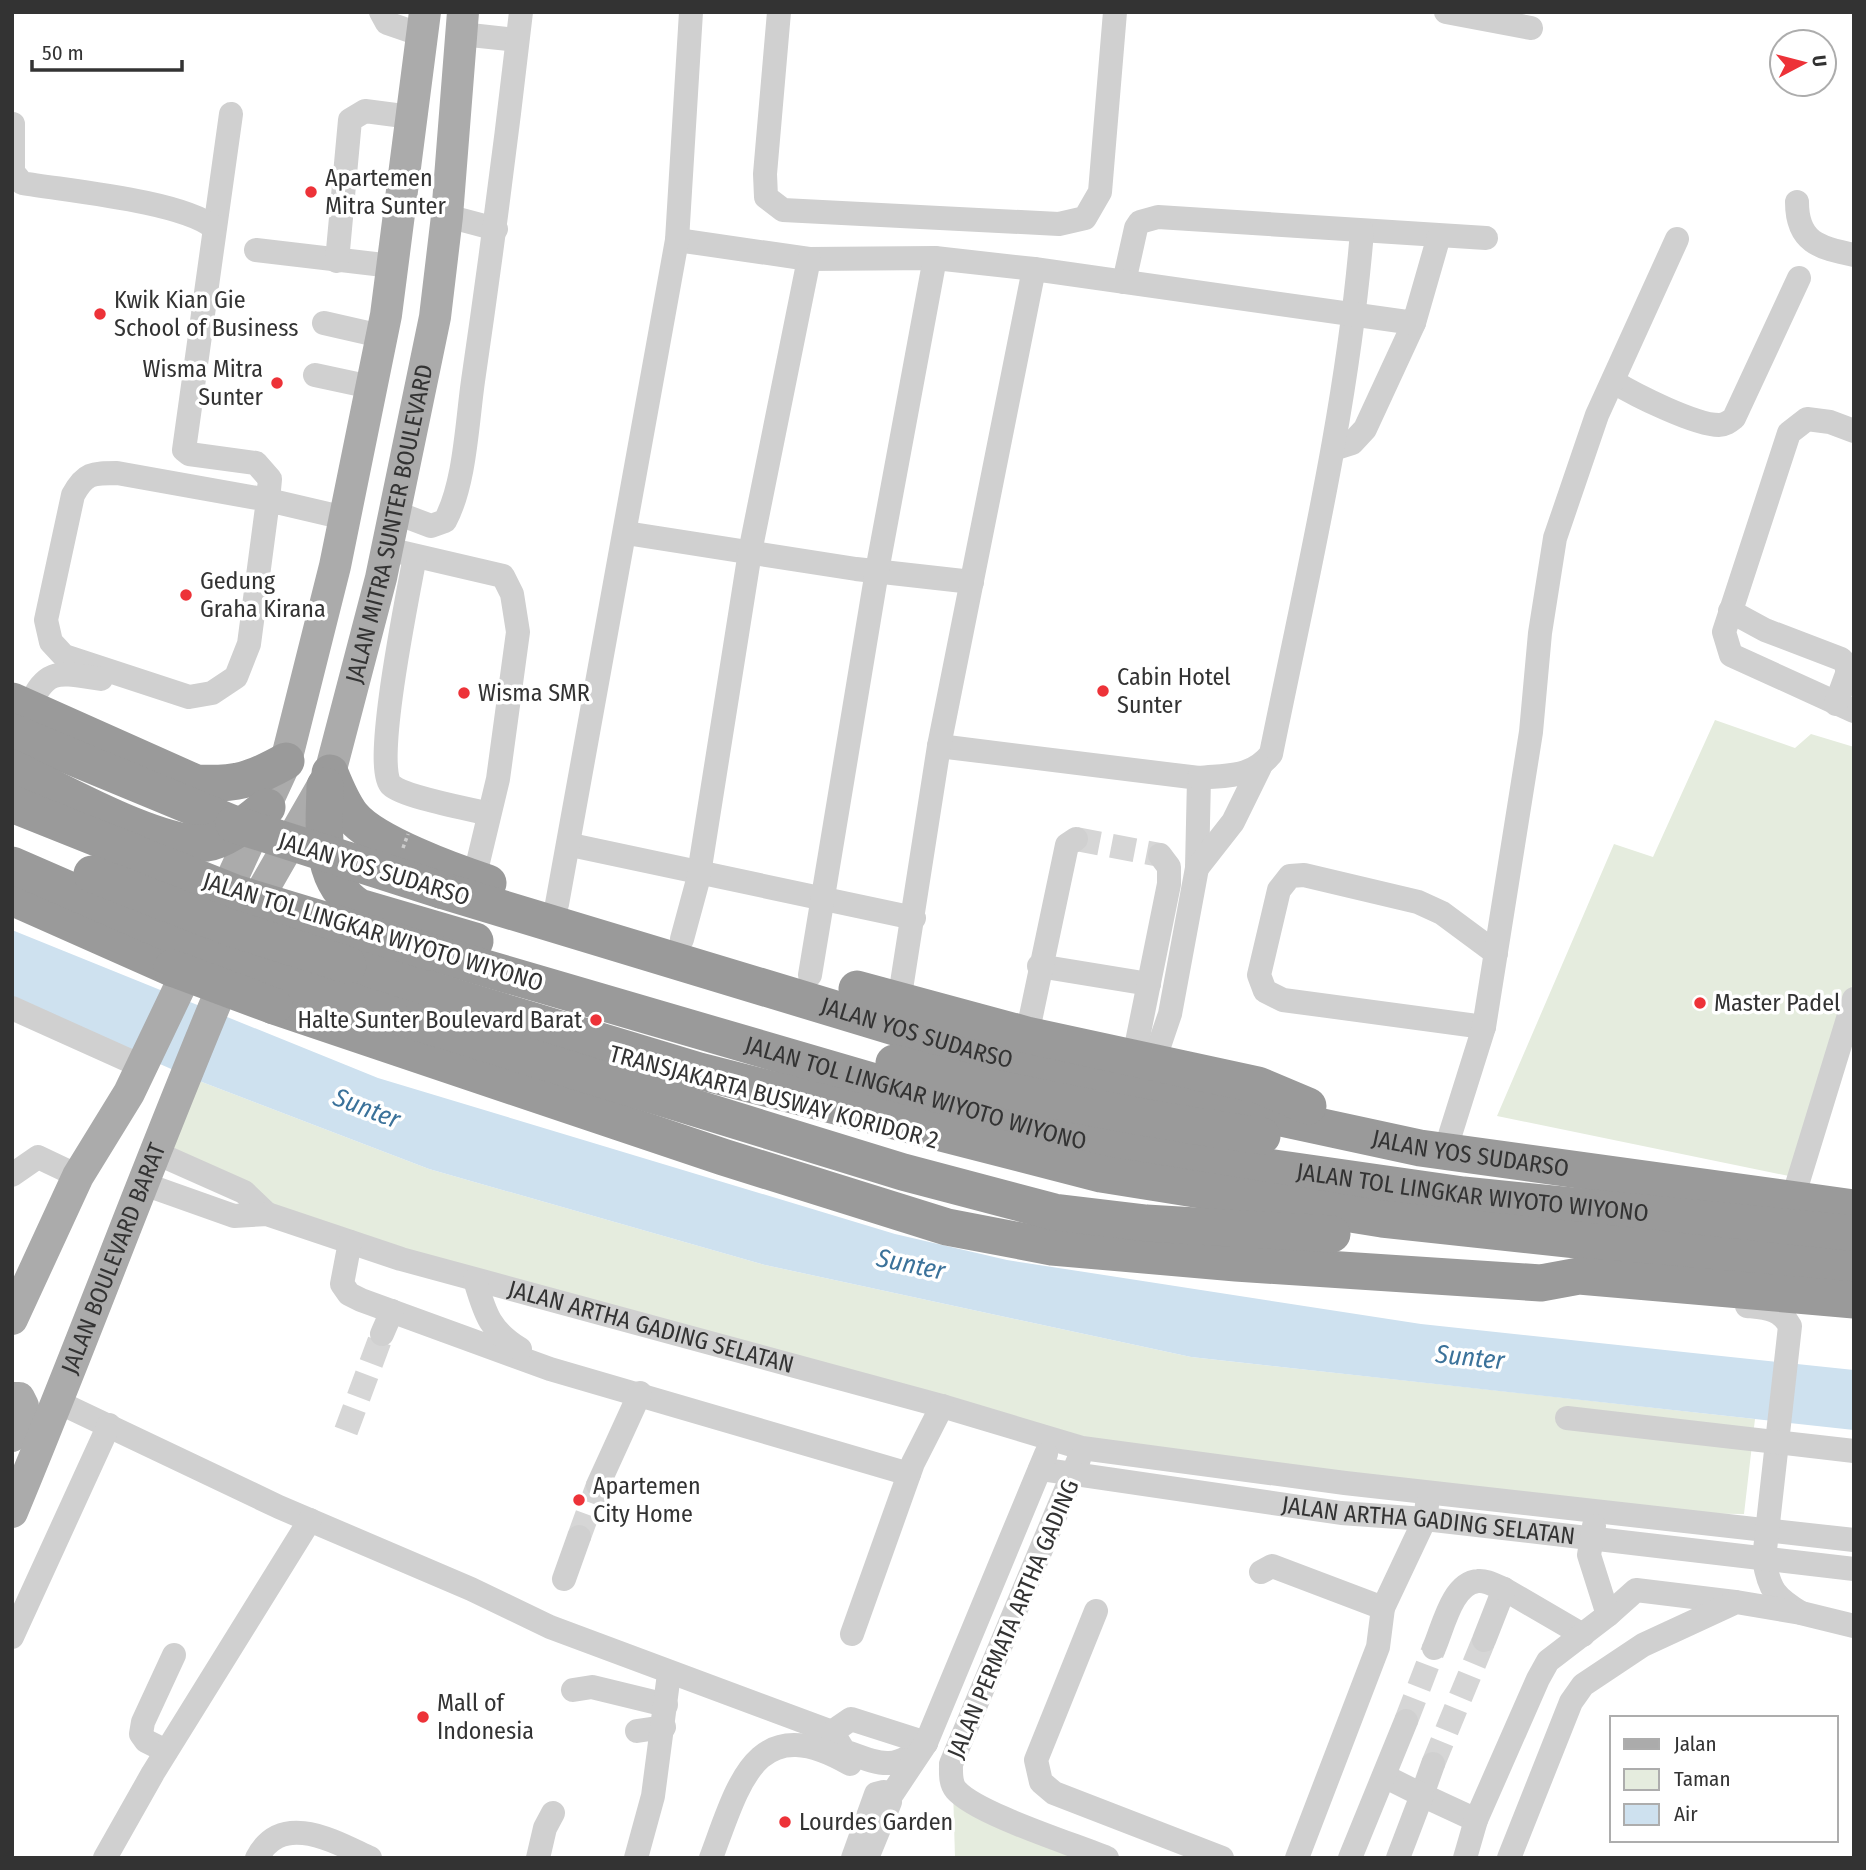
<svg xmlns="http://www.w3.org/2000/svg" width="1866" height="1870" font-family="'Fira Sans Condensed',sans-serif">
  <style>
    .green { fill: #e5ecde }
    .water { fill: #cee1ef }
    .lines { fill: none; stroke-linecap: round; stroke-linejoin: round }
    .minor-tunnel { stroke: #d6d6d6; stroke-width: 24; stroke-dasharray: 24 12; stroke-linecap: butt }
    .minor { stroke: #d0d0d0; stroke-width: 24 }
    .major { stroke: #ababab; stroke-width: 32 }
    .highway { stroke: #9a9a9a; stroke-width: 37 }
    .path-bridge { stroke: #cdcdcd; stroke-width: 3.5; stroke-dasharray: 3.5 3.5; stroke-linecap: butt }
    .highway-bridge { stroke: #9a9a9a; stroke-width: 37 }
    .poi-dot { fill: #ed3238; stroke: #fff; stroke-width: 2.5 }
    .labels { text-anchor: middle; stroke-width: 7; stroke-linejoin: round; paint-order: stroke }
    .poi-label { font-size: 24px; fill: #333; stroke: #fff; text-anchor: start }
    .street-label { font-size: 24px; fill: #333; stroke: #fff }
    .water-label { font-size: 26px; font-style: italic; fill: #3b729a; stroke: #fff }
  </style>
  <rect width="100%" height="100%" fill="#fff"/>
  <g class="green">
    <path d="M 1715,720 L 1795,748 L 1811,734 L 1854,747 L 1854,980 L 1789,1176 L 1497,1116 L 1614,844 L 1653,857 Z"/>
    <path d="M 194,1079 L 429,1169 L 765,1265 L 1191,1357 L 1755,1419 L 1744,1514 L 1596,1512 L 1082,1448 L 267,1215 L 154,1152 Z"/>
    <path d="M 953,1788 L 1110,1858 L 955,1858 Z"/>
  </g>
  <path class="water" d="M 12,930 L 378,1078 L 895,1234 L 1007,1260 L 1421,1324 L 1854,1370 L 1854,1430 L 1191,1357 L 765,1265 L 429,1169 L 194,1079 L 12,999 Z"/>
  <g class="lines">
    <g class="minor-tunnel">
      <path d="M 1076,839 L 1160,855"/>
      <path d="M 346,1431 L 382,1334"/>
      <path d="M 579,1537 L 598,1485"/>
      <path d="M 1406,1721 L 1434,1648"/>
      <path d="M 1433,1764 L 1484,1640"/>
    </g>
    <g class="minor">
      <path d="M 381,12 L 387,23 L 422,35"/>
      <path d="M 779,12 L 765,174 L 766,197 L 783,210 L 1059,224 L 1085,218 L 1100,192 L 1115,12"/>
      <path d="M 1446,12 L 1531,28"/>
      <path d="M 461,34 L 517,40"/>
      <path d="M 231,114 L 184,450 L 189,454 L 256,463 L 270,479 L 268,500 L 249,644 L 236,677 L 212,693 L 189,697 L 64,656 L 51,642 L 46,620 L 73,495 C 85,473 92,473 117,473 L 268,500 L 345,518"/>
      <path d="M 13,124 L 13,172 L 22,183 C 68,191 180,201 213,227"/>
      <path d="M 1797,202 C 1797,242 1819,248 1854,255"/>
      <path d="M 447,216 L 496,229"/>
      <path d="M 677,240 L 809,259 L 935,258 L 1034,269"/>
      <path d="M 256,250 L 392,266"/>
      <path d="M 337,261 L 350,120 L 365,111 L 411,117"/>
      <path d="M 1124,282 L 1136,228 L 1140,222 L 1158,217 L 1486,238"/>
      <path d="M 324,323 L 381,336"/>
      <path d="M 315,375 L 371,387"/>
      <path d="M 1614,382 C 1635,395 1695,425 1719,425 C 1725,425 1729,422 1734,418 L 1799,278"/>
      <path d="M 1854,431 L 1830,422 L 1807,419 L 1789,433 L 1724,632 L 1731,655 L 1854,711"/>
      <path d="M 1333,449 L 1352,443 L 1365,429 L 1414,323"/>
      <path d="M 394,512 L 431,526 L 445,521 C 465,484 467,423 473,381 C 491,258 507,135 521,12"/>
      <path d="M 626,533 L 856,569 L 972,582"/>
      <path d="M 387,549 L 503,576 L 512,594 L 518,632 L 498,779 L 474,879"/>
      <path d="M 415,556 C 409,590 372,767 391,785 C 403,797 470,809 489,814"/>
      <path d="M 1730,611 L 1765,630 L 1841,659 L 1847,665 L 1847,674 L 1836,704"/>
      <path d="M 29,707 C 47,666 60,673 101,679"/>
      <path d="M 939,746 L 1199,778 L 1197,868 L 1170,1014 L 1154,1061"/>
      <path d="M 1199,778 C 1228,775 1252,778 1271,754 C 1306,581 1348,407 1362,231"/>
      <path d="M 571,845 L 914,918"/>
      <path d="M 1197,868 L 1233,822 L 1260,767"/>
      <path d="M 557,904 L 677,240 L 691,12"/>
      <path d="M 682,939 L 698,880 L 750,552 L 809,259"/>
      <path d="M 1039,966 L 1149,984"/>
      <path d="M 810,975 L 877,571 L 935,258"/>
      <path d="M 899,1002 L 939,746 L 1034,269 L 1414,323 L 1439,236"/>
      <path d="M 12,1008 L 141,1066"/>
      <path d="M 1484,1027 L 1283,1000 L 1265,991 L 1259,975 L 1279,890 L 1290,876 L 1304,875 L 1418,902 L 1442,913 L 1496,953"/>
      <path d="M 1027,1035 L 1067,845 L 1076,839"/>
      <path d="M 1134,1057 L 1169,884 L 1169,867 L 1160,855"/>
      <path d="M 1445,1151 L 1484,1027 L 1531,732 L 1540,633 L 1555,538 L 1597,415 L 1677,239"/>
      <path d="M 154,1152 L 244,1192 L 267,1214"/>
      <path d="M 12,1175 L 38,1157 L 78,1176"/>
      <path id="s1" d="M 141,1183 L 234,1216 L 267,1214 L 401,1259 L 942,1406 L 1082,1448 L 1345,1483 L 1854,1540"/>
      <path d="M 1792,1201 L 1854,999"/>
      <path d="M 350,1242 L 342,1284 L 349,1294 L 361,1300 L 550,1369 L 909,1474"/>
      <path d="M 475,1280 C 485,1313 489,1330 520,1349"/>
      <path d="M 1747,1306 C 1766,1308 1780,1308 1790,1326 L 1764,1559 C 1769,1590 1775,1597 1801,1613"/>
      <path d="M 382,1334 L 392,1311"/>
      <path d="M 58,1402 L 279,1507 L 471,1589 L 550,1627 L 832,1732 L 844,1751 C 882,1765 895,1772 926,1743"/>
      <path d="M 1567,1418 L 1854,1451"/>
      <path d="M 1079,1459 L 951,1764 C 951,1773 950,1783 956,1790 C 977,1814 1073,1844 1107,1858"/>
      <path id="s2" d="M 1040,1469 L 1341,1513 L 1425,1519 L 1854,1569"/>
      <path d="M 598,1485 L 640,1393"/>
      <path d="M 1261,1572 L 1272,1566 L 1383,1608"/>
      <path d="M 564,1579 L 579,1537"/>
      <path d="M 1096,1611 L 1036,1760 L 1041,1782 L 1054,1793 L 1222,1858"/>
      <path d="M 1608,1615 L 1636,1590 L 1735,1602"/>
      <path d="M 852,1634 L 913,1463 L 942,1406"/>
      <path d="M 12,1637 L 109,1425"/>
      <path d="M 1484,1640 L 1504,1589 L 1583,1635"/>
      <path d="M 1434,1648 C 1443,1628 1452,1583 1478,1581 C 1486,1580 1496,1586 1504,1589"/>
      <path d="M 573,1690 L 592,1687 L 666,1705"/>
      <path d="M 637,1731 L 664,1727"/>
      <path d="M 832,1732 L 851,1719 L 926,1743"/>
      <path d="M 166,1751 L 146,1741 L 141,1734 L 143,1722 L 174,1655"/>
      <path d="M 1433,1764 L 1422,1795 L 1476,1820"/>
      <path d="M 1384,1776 L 1422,1795 L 1398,1858"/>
      <path d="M 890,1797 L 926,1743 L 1046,1454"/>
      <path d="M 105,1858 L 153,1773 L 310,1520"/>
      <path d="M 257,1858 C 282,1810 335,1842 370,1858"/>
      <path d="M 538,1858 L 545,1828 L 553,1813"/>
      <path d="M 636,1858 L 653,1796 L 669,1674"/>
      <path d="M 711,1858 C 739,1783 756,1709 850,1764"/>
      <path d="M 853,1858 L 876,1794 L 884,1792 L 890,1802 L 867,1858"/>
      <path d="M 1297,1858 L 1378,1647 L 1383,1608 L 1425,1519 L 1427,1505"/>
      <path d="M 1350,1858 L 1406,1721"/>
      <path d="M 1465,1858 L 1476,1820 L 1538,1679 L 1548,1661 L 1608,1615 L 1589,1555 L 1594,1526"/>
      <path d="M 1509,1858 L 1571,1702 L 1583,1685 L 1643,1645 L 1736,1602 L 1801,1613 L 1854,1626"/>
    </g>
    <g class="major">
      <path d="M 216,913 L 286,761 L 335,566 L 386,315 L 425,12"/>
      <path id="s3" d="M 249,923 L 265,886 L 330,773 L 381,578 L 435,317 L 447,216 L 463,12"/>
      <path d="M 12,1319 L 78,1176 L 129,1093 L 196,953"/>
      <path d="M 12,1398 L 19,1398 L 23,1406 L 12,1436"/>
      <path id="s4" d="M 12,1512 C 88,1330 155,1145 232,964"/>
    </g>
    <g class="highway">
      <path d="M 12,701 L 196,783 C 236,785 252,780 286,761"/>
      <path d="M 12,732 L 234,824"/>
      <path d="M 12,768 C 57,789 160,848 207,843 C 228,840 250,819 267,807"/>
      <path d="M 330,773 C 336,788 342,803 352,816 C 374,843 454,872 488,883"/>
      <path d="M 325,786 C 324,828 318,882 359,907 L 475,941"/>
      <path id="s5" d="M 441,890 L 984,1054 L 1420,1148 L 1854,1208"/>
      <path d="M 12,897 L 172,968"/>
      <path id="s6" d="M 430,952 L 1070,1139 L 1463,1195 L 1854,1234"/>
      <path d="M 348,965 L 699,1071 L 1101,1174 L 1382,1219 L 1854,1270"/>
      <path d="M 857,989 L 1027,1035 L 1258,1085 L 1308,1106"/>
      <path d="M 274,1006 L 723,1157 L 947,1227 L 1052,1247 L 1236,1263 L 1541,1283 L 1579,1276 L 1854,1300"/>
      <path d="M 390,1014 L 903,1172 L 1054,1212 L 1146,1223 L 1332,1234"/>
      <path d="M 894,1063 C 1015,1096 1138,1118 1262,1136"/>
    </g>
    <path class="path-bridge" d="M 403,848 L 408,834"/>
    <g class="highway-bridge">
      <path d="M 12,804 L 235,893 L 430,952"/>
      <path d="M 234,824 L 441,890"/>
      <path d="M 12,865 L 242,965 L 390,1014"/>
      <path d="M 92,874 L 231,928 L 348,965"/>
      <path d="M 172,968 L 274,1006"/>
    </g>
  </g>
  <g class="poi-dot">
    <circle cx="311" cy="192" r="7"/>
    <circle cx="100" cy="314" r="7"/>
    <circle cx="277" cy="383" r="7"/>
    <circle cx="186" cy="595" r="7"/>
    <circle cx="1103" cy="691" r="7"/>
    <circle cx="464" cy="693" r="7"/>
    <circle cx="1700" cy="1003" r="7"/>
    <circle cx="596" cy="1020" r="7"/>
    <circle cx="579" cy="1500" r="7"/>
    <circle cx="423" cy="1717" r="7"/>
    <circle cx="785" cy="1822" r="7"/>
  </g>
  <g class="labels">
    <g class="poi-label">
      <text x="325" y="186">Apartemen<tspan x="325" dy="28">Mitra Sunter</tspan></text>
      <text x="114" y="308">Kwik Kian Gie<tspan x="114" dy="28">School of Business</tspan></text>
      <text x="263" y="377" text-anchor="end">Wisma Mitra<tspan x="263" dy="28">Sunter</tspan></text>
      <text x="200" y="589">Gedung<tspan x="200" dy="28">Graha Kirana</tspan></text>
      <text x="1117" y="685">Cabin Hotel<tspan x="1117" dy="28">Sunter</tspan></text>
      <text x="478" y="701">Wisma SMR</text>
      <text x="1714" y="1011">Master Padel</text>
      <text x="582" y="1028" text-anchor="end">Halte Sunter Boulevard Barat</text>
      <text x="593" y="1494">Apartemen<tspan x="593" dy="28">City Home</tspan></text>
      <text x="437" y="1711">Mall of<tspan x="437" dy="28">Indonesia</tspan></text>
      <text x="799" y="1830">Lourdes Garden</text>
    </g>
    <g class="street-label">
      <text dy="8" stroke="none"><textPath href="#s3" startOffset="427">JALAN MITRA SUNTER BOULEVARD</textPath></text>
      <text transform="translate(374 869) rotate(17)" y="8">JALAN YOS SUDARSO</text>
      <text transform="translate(373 932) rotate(17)" y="8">JALAN TOL LINGKAR WIYOTO WIYONO</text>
      <text dy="8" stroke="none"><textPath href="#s5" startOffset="497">JALAN YOS SUDARSO</textPath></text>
      <text dy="8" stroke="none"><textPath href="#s6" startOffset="506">JALAN TOL LINGKAR WIYOTO WIYONO</textPath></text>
      <text transform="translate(774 1097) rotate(15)" y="8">TRANSJAKARTA BUSWAY KORIDOR 2</text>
      <text dy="8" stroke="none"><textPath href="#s5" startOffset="1064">JALAN YOS SUDARSO</textPath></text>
      <text dy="8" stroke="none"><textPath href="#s6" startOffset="1073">JALAN TOL LINGKAR WIYOTO WIYONO</textPath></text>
      <text dy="8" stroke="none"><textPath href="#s4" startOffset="273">JALAN BOULEVARD BARAT</textPath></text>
      <text dy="8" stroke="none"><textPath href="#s1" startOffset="532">JALAN ARTHA GADING SELATAN</textPath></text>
      <text dy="8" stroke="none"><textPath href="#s2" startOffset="392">JALAN ARTHA GADING SELATAN</textPath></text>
      <text transform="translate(1013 1619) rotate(-67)" y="8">JALAN PERMATA ARTHA GADING</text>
    </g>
    <g class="water-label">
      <text transform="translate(367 1108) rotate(21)" y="9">Sunter</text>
      <text transform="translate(911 1264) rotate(12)" y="9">Sunter</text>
      <text transform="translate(1470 1357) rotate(6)" y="9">Sunter</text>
    </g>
  </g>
  <rect width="1866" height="1870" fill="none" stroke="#333333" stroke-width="28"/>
  <rect x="1610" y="1716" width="228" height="126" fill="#ffffff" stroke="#adadad" stroke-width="2"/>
  <rect x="1624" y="1739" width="35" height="10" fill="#ababab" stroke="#adadad" stroke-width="2"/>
  <text x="1674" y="1751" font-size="21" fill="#333333">Jalan</text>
  <rect x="1624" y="1769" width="35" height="21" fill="#e5ecde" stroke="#adadad" stroke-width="2"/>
  <text x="1674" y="1786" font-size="21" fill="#333333">Taman</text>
  <rect x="1624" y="1804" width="35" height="21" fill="#cee1ef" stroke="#adadad" stroke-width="2"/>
  <text x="1674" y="1821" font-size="21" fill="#333333">Air</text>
  <g transform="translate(1803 63) rotate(83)"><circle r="33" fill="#ffffff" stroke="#adadad" stroke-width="2"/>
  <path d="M0-5L12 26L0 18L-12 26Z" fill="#ed3238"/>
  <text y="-10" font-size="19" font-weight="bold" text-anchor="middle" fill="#333333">U</text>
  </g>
  <path d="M32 60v10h150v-10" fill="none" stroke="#333333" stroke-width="3.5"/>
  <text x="42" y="60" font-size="21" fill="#333333" stroke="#ffffff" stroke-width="5" paint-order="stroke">50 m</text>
</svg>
